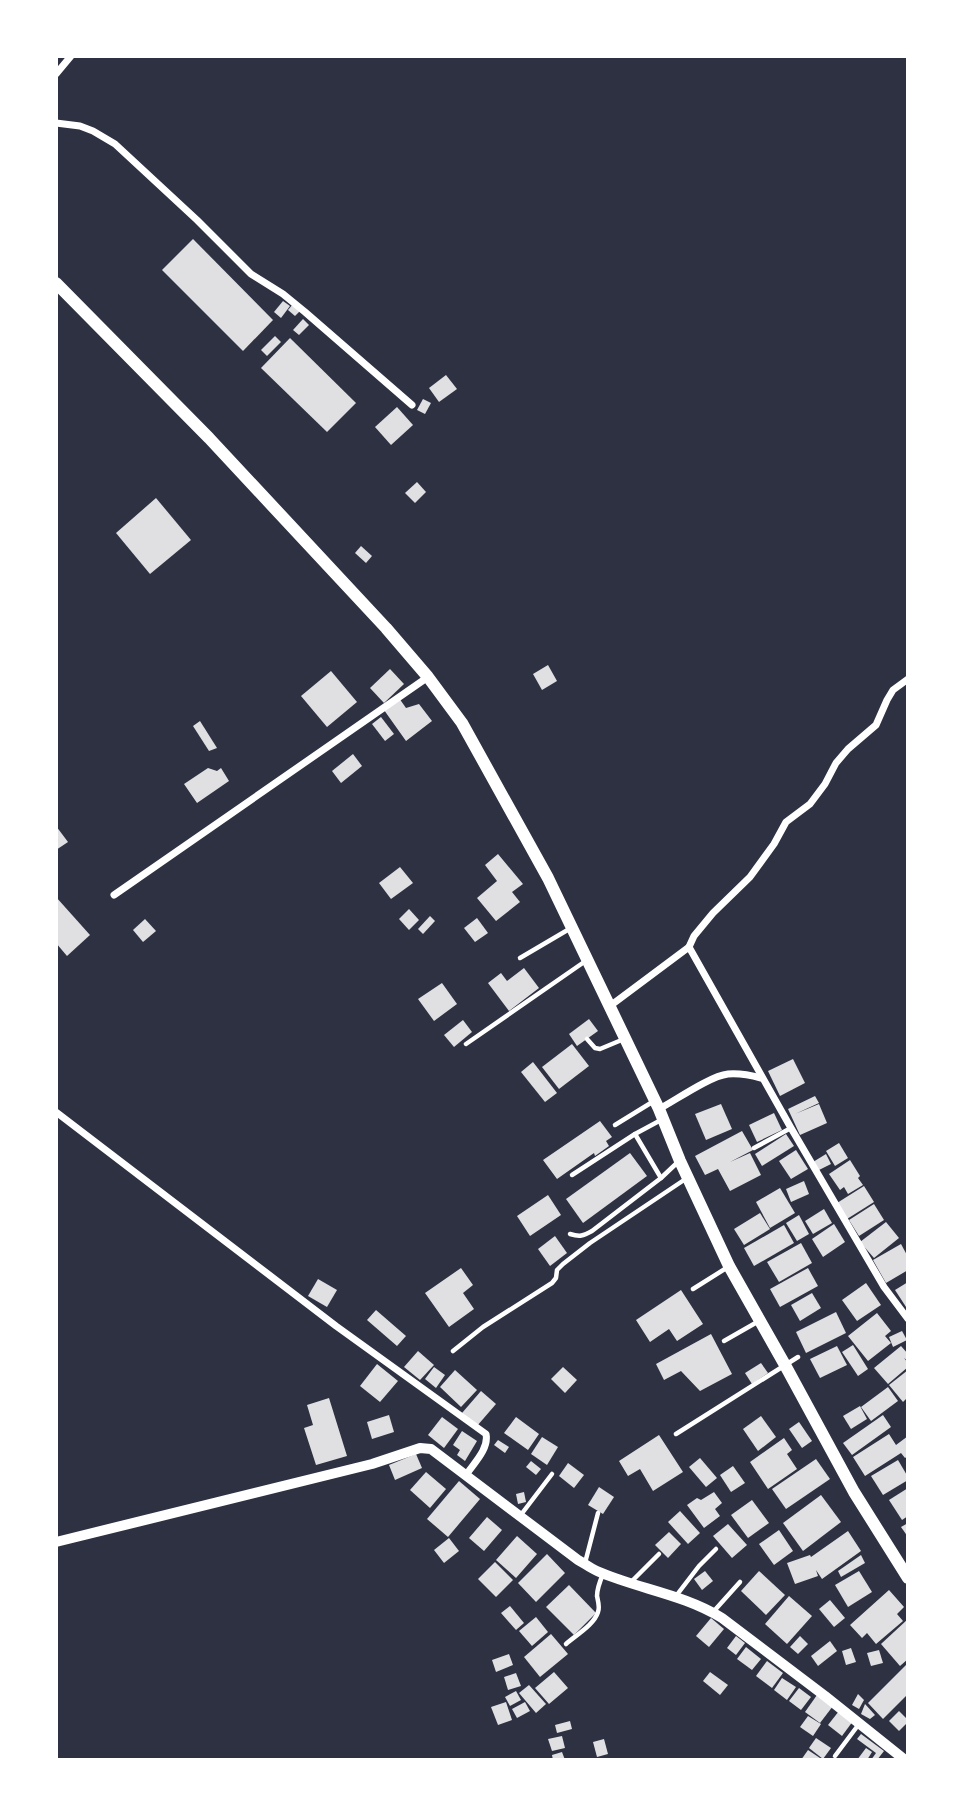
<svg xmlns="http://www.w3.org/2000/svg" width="964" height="1816" font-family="'DejaVu Sans',sans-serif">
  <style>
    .building { fill: #e0e0e3 }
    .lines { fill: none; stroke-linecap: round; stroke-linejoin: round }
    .service { stroke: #fff; stroke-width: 4.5 }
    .minor { stroke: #fff; stroke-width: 7 }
    .tertiary { stroke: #fff; stroke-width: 10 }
    .primary { stroke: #fff; stroke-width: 12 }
  </style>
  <rect width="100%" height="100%" fill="#2d3142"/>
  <g class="building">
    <path d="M 193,239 L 273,320 L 243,351 L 162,270 Z"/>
    <path d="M 283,301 L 290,306 L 281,318 L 274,312 Z"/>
    <path d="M 293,304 L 300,311 L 295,316 L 288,310 Z"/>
    <path d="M 303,319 L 309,325 L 299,335 L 293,330 Z"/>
    <path d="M 275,336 L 281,342 L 267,356 L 261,350 Z"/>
    <path d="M 290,338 L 356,403 L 327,432 L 261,368 Z"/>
    <path d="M 446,375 L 457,389 L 439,402 L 429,388 Z"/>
    <path d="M 423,399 L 431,403 L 425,414 L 417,410 Z"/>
    <path d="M 397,407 L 413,425 L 391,445 L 375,427 Z"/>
    <path d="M 417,482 L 426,492 L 415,503 L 405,493 Z"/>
    <path d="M 156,498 L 191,540 L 150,574 L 116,533 Z"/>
    <path d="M 361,546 L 372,556 L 366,563 L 355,553 Z"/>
    <path d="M 548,665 L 557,681 L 542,690 L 533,674 Z"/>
    <path d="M 390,669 L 404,684 L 384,703 L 370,688 Z"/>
    <path d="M 331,671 L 357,702 L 327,727 L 301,696 Z"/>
    <path d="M 399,698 L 406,708 L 419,704 L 432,721 L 406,741 L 384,710 Z"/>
    <path d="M 381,717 L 394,734 L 385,741 L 372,724 Z"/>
    <path d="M 200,721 L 217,748 L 209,751 L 193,726 Z"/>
    <path d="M 353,754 L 362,766 L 341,783 L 332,771 Z"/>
    <path d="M 208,768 L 217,771 L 221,768 L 229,781 L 197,803 L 184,784 Z"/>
    <path d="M 56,826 L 68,842 L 56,850 Z"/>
    <path d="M 498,854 L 523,884 L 512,892 L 520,902 L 496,921 L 477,898 L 497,881 L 485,865 Z"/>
    <path d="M 400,867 L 413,883 L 391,899 L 379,883 Z"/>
    <path d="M 56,897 L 90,935 L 67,956 L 56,943 Z"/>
    <path d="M 409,909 L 419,920 L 409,930 L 399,919 Z"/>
    <path d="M 430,916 L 435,921 L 423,934 L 418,929 Z"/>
    <path d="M 477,918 L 488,933 L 475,942 L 464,928 Z"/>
    <path d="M 145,919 L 156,931 L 143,942 L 133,930 Z"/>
    <path d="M 524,968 L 539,988 L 509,1011 L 488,983 L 501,973 L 507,981 Z"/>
    <path d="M 442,983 L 457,1004 L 434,1021 L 418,999 Z"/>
    <path d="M 589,1019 L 598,1031 L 577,1046 L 569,1034 Z"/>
    <path d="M 463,1020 L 472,1032 L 454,1047 L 444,1035 Z"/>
    <path d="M 572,1044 L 589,1066 L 559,1089 L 542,1067 Z"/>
    <path d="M 793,1059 L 805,1083 L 780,1096 L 768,1071 Z"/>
    <path d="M 533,1062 L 557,1093 L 545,1102 L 521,1072 Z"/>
    <path d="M 815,1096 L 819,1103 L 795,1114 L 819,1104 L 827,1123 L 800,1135 L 788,1109 Z"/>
    <path d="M 721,1104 L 732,1129 L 706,1140 L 695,1114 Z"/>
    <path d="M 774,1113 L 782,1130 L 757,1142 L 749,1125 Z"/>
    <path d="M 600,1121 L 612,1137 L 606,1141 L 609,1146 L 595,1156 L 594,1153 L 557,1179 L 543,1160 Z"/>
    <path d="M 742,1131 L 753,1150 L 730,1162 L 750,1153 L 761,1175 L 730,1191 L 718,1169 L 705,1175 L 695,1156 Z"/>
    <path d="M 786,1134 L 794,1146 L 762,1166 L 755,1154 Z"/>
    <path d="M 839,1143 L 848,1158 L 835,1166 L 826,1151 Z"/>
    <path d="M 796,1150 L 808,1169 L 791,1179 L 779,1161 Z"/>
    <path d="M 630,1153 L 647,1176 L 583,1223 L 566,1199 Z"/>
    <path d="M 826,1154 L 831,1164 L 817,1171 L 813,1162 Z"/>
    <path d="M 850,1160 L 860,1176 L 858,1178 L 863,1185 L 848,1194 L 844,1187 L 840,1190 L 829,1174 Z"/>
    <path d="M 804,1181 L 809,1194 L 791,1202 L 786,1189 Z"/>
    <path d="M 864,1186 L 874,1202 L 847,1219 L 837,1203 Z"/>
    <path d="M 780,1188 L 795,1213 L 770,1228 L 756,1202 Z"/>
    <path d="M 548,1195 L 561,1215 L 530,1236 L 517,1216 Z"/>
    <path d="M 874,1204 L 884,1220 L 859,1236 L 849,1220 Z"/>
    <path d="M 824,1209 L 832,1223 L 813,1234 L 805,1221 Z"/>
    <path d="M 760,1213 L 770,1229 L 744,1245 L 734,1229 Z"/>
    <path d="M 799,1215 L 809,1234 L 797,1241 L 786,1223 Z"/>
    <path d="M 886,1222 L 899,1238 L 874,1258 L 860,1242 Z"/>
    <path d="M 834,1224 L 845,1242 L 823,1257 L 812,1239 Z"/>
    <path d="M 784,1225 L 794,1243 L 754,1266 L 744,1248 Z"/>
    <path d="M 555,1236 L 567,1253 L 550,1266 L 538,1249 Z"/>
    <path d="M 801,1243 L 812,1263 L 779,1282 L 767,1262 Z"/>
    <path d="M 901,1244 L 908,1257 L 908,1270 L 886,1283 L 873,1260 Z"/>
    <path d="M 461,1268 L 473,1285 L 463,1293 L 474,1309 L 449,1327 L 425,1293 Z"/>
    <path d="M 808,1268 L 818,1286 L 780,1307 L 770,1289 Z"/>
    <path d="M 318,1279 L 337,1290 L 327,1307 L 308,1296 Z"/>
    <path d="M 908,1282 L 908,1310 L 895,1290 Z"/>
    <path d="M 866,1283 L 881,1305 L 857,1321 L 842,1300 Z"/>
    <path d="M 681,1290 L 703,1324 L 677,1341 L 669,1329 L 650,1342 L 636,1320 Z"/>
    <path d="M 812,1293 L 821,1308 L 800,1321 L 791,1305 Z"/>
    <path d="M 376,1310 L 406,1336 L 397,1346 L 367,1320 Z"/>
    <path d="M 836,1312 L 846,1333 L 806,1353 L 796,1332 Z"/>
    <path d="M 877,1313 L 891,1331 L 885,1336 L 891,1343 L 868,1361 L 848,1336 Z"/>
    <path d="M 902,1331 L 907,1340 L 893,1347 L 889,1337 Z"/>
    <path d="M 711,1334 L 732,1374 L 700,1391 L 681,1371 L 664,1380 L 656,1364 Z"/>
    <path d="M 853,1345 L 868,1369 L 858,1376 L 842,1352 Z"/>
    <path d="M 837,1346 L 847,1365 L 820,1378 L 810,1359 Z"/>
    <path d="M 901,1346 L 908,1354 L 908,1361 L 904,1358 L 908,1363 L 908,1367 L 888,1384 L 874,1368 Z"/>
    <path d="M 418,1351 L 434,1365 L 420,1380 L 404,1367 Z"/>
    <path d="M 761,1363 L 768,1373 L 752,1384 L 745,1373 Z"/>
    <path d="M 377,1364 L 398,1381 L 380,1402 L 360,1386 Z"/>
    <path d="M 434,1367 L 445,1375 L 436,1388 L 425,1379 Z"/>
    <path d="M 563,1367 L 577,1380 L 565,1393 L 551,1379 Z"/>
    <path d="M 455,1370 L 477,1390 L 461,1407 L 440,1387 Z"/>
    <path d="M 908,1370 L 908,1397 L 903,1402 L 889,1385 Z"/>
    <path d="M 888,1387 L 898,1401 L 871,1421 L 861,1407 Z"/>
    <path d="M 481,1391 L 496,1404 L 477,1426 L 462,1413 Z"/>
    <path d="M 329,1398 L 347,1456 L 316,1465 L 304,1428 L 313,1425 L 307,1405 Z"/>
    <path d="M 860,1406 L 867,1419 L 851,1429 L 843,1416 Z"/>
    <path d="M 389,1415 L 394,1432 L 372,1439 L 367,1422 Z"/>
    <path d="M 883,1415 L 891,1427 L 852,1455 L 843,1443 Z"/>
    <path d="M 761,1416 L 776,1437 L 758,1451 L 743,1429 Z"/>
    <path d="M 442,1417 L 458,1429 L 444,1448 L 428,1435 Z"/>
    <path d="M 516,1417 L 539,1434 L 528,1450 L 504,1433 Z"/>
    <path d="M 799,1422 L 812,1441 L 802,1448 L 789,1429 Z"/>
    <path d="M 462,1431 L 477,1441 L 465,1461 L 457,1455 L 460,1450 L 453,1445 Z"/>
    <path d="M 889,1434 L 896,1445 L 908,1436 L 908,1456 L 905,1458 L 901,1453 L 865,1476 L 853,1457 Z"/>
    <path d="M 659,1435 L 683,1472 L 653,1491 L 640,1469 L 628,1476 L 619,1461 Z"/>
    <path d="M 542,1437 L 558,1447 L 547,1465 L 531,1454 Z"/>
    <path d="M 784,1438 L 792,1450 L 787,1454 L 797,1469 L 768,1489 L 750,1462 Z"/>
    <path d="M 498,1440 L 509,1447 L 505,1453 L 494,1445 Z"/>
    <path d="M 416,1454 L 422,1468 L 395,1480 L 389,1465 Z"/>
    <path d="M 700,1458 L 717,1478 L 706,1487 L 689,1467 Z"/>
    <path d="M 816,1459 L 830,1479 L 786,1509 L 772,1489 Z"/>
    <path d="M 898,1460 L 908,1477 L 908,1480 L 883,1495 L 871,1476 Z"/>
    <path d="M 531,1461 L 541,1469 L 536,1475 L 526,1467 Z"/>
    <path d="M 568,1463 L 584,1475 L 574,1488 L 559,1476 Z"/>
    <path d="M 733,1466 L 745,1483 L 731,1492 L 720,1475 Z"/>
    <path d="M 426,1472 L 446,1489 L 430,1508 L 410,1490 Z"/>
    <path d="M 459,1481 L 480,1499 L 448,1537 L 427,1519 Z"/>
    <path d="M 599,1487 L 614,1497 L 603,1514 L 588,1505 Z"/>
    <path d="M 908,1488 L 908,1516 L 902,1520 L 889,1500 Z"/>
    <path d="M 524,1492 L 526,1502 L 518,1504 L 516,1494 Z"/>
    <path d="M 714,1492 L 722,1503 L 715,1509 L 720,1516 L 704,1528 L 687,1505 L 697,1498 L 701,1500 Z"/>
    <path d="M 821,1495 L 841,1522 L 803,1551 L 783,1523 Z"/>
    <path d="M 752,1500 L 769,1523 L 748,1538 L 731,1515 Z"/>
    <path d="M 680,1511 L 700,1533 L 688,1544 L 668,1522 Z"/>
    <path d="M 487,1517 L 502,1530 L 484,1551 L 469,1538 Z"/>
    <path d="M 908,1523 L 908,1537 L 901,1527 Z"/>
    <path d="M 728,1524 L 747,1545 L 732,1558 L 713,1536 Z"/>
    <path d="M 779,1530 L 793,1551 L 774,1565 L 759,1544 Z"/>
    <path d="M 848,1531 L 861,1551 L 822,1579 L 816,1570 L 818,1576 L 795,1584 L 787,1563 L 810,1555 L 811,1557 Z"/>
    <path d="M 669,1532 L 681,1544 L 668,1558 L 655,1545 Z"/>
    <path d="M 517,1536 L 537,1554 L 516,1578 L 496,1560 Z"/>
    <path d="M 449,1538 L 459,1551 L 444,1563 L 434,1550 Z"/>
    <path d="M 547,1554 L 565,1573 L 536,1602 L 518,1583 Z"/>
    <path d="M 861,1555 L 865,1563 L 841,1577 L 838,1571 Z"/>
    <path d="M 495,1562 L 513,1580 L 496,1597 L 478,1579 Z"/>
    <path d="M 705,1571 L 713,1581 L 702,1590 L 694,1579 Z"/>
    <path d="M 759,1571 L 785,1595 L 766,1615 L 741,1591 Z"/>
    <path d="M 859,1571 L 872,1592 L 848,1607 L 835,1585 Z"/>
    <path d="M 569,1585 L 596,1613 L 574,1635 L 546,1607 Z"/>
    <path d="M 889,1590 L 904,1607 L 897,1614 L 903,1621 L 876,1644 L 867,1633 L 862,1638 L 850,1625 Z"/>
    <path d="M 789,1596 L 812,1616 L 787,1644 L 765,1624 Z"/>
    <path d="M 830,1600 L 845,1618 L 834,1627 L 819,1609 Z"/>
    <path d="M 510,1606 L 524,1623 L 516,1630 L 501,1613 Z"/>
    <path d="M 536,1617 L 548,1632 L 532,1646 L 519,1631 Z"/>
    <path d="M 711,1618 L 724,1629 L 709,1647 L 696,1636 Z"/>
    <path d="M 908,1619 L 908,1659 L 900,1666 L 881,1644 Z"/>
    <path d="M 551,1634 L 568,1654 L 540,1677 L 524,1657 Z"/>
    <path d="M 736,1636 L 745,1643 L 736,1655 L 727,1648 Z"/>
    <path d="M 800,1636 L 808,1644 L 798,1654 L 790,1647 Z"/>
    <path d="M 830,1641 L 837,1651 L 818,1666 L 811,1656 Z"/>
    <path d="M 746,1647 L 761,1659 L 752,1670 L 737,1659 Z"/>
    <path d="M 851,1648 L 856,1662 L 846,1665 L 842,1651 Z"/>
    <path d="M 879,1650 L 883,1663 L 871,1666 L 867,1653 Z"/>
    <path d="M 509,1654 L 513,1665 L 496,1672 L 492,1660 Z"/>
    <path d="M 767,1661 L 783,1673 L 772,1688 L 756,1676 Z"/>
    <path d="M 908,1663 L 908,1694 L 883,1719 L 868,1703 Z"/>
    <path d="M 554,1672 L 568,1688 L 549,1704 L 535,1688 Z"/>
    <path d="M 710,1672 L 728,1685 L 720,1695 L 703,1681 Z"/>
    <path d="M 516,1673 L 521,1686 L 508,1690 L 504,1677 Z"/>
    <path d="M 782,1678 L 796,1687 L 787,1700 L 774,1690 Z"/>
    <path d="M 529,1685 L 546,1704 L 536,1713 L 519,1693 Z"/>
    <path d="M 799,1688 L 811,1697 L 801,1710 L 789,1701 Z"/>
    <path d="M 516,1691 L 521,1700 L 510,1706 L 505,1697 Z"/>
    <path d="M 858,1694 L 864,1700 L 859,1709 L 852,1705 Z"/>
    <path d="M 817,1695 L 833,1706 L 820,1723 L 805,1712 Z"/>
    <path d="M 506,1702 L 512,1720 L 498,1725 L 491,1707 Z"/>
    <path d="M 525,1702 L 530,1711 L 517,1718 L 512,1709 Z"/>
    <path d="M 865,1704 L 875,1715 L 870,1719 L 861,1714 Z"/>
    <path d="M 839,1711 L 853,1721 L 842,1736 L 828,1725 Z"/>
    <path d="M 899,1711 L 908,1720 L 908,1722 L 899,1731 L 889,1721 Z"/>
    <path d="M 808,1716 L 821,1724 L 813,1736 L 800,1727 Z"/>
    <path d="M 570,1721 L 572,1729 L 557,1733 L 555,1725 Z"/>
    <path d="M 861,1734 L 884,1751 L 877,1760 L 871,1760 L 876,1753 L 857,1739 Z"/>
    <path d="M 562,1736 L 565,1748 L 552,1751 L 548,1739 Z"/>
    <path d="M 816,1738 L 831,1748 L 823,1759 L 809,1748 Z"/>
    <path d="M 604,1739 L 608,1754 L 597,1757 L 593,1742 Z"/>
    <path d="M 866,1748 L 872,1752 L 867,1760 L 857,1760 Z"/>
    <path d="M 808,1750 L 820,1758 L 819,1760 L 801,1760 Z"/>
    <path d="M 562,1752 L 565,1760 L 553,1760 L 552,1755 Z"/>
  </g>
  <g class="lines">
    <g class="service">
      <path d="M 520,958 L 571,928"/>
      <path d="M 587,1039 L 595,1048 L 600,1049 L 624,1039"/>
      <path d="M 466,1044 L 587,960"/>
      <path d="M 615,1125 L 654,1101"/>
      <path d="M 635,1134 L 661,1178"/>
      <path d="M 754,1148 L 791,1128"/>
      <path d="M 572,1175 L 635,1134 L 661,1120"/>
      <path d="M 570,1234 C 580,1237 583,1236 592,1231 L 661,1178 L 679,1161"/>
      <path d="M 693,1289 L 728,1267"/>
      <path d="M 724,1341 L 759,1321"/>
      <path d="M 453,1351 L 483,1327 L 552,1283 L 556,1278 L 557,1270 L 563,1264 L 590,1243 L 687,1178"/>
      <path d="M 676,1434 L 798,1357"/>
      <path d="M 520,1516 L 552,1474"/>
      <path d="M 585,1563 L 598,1513"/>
      <path d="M 631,1582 L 659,1554"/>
      <path d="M 676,1596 L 699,1566 L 716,1549"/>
      <path d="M 714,1611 L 740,1582"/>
      <path d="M 566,1644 C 576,1635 594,1625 598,1612 C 600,1607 598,1601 597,1596 C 597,1588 600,1581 603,1574"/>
      <path d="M 835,1756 L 859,1724"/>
    </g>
    <g class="minor">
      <path d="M 56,74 L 71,56"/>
      <path d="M 56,123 L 80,126 L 93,131 L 115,144 L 197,220 L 251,274 L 283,294 L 305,312 L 412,405"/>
      <path d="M 114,895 L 428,677"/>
      <path d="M 689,947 L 694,936 L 713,913 L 750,877 L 774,844 L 786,822 L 810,804 L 825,784 L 836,763 L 848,749 L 876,725 L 887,700 L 893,690 L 908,679"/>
      <path d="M 610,1006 L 689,947 L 791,1128 L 884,1287 L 908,1319"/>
      <path d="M 659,1109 C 676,1100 710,1076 728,1074 C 740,1073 750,1075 761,1078"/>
      <path d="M 56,1112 L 336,1326 L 486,1434 C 489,1449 474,1463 466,1475"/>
    </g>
    <path class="tertiary" d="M 56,1542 L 372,1464 L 420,1448 L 431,1449 L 578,1560 C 584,1563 590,1568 597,1571 C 638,1589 683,1594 722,1618 L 825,1696 L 905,1760"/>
    <path class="primary" d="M 56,283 L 209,438 L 386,628 L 428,677 L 462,723 L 548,878 L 659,1109 L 680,1161 L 729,1266 L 785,1365 L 854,1492 L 908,1578"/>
  </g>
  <rect width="964" height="1816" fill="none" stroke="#ffffff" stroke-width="116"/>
</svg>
